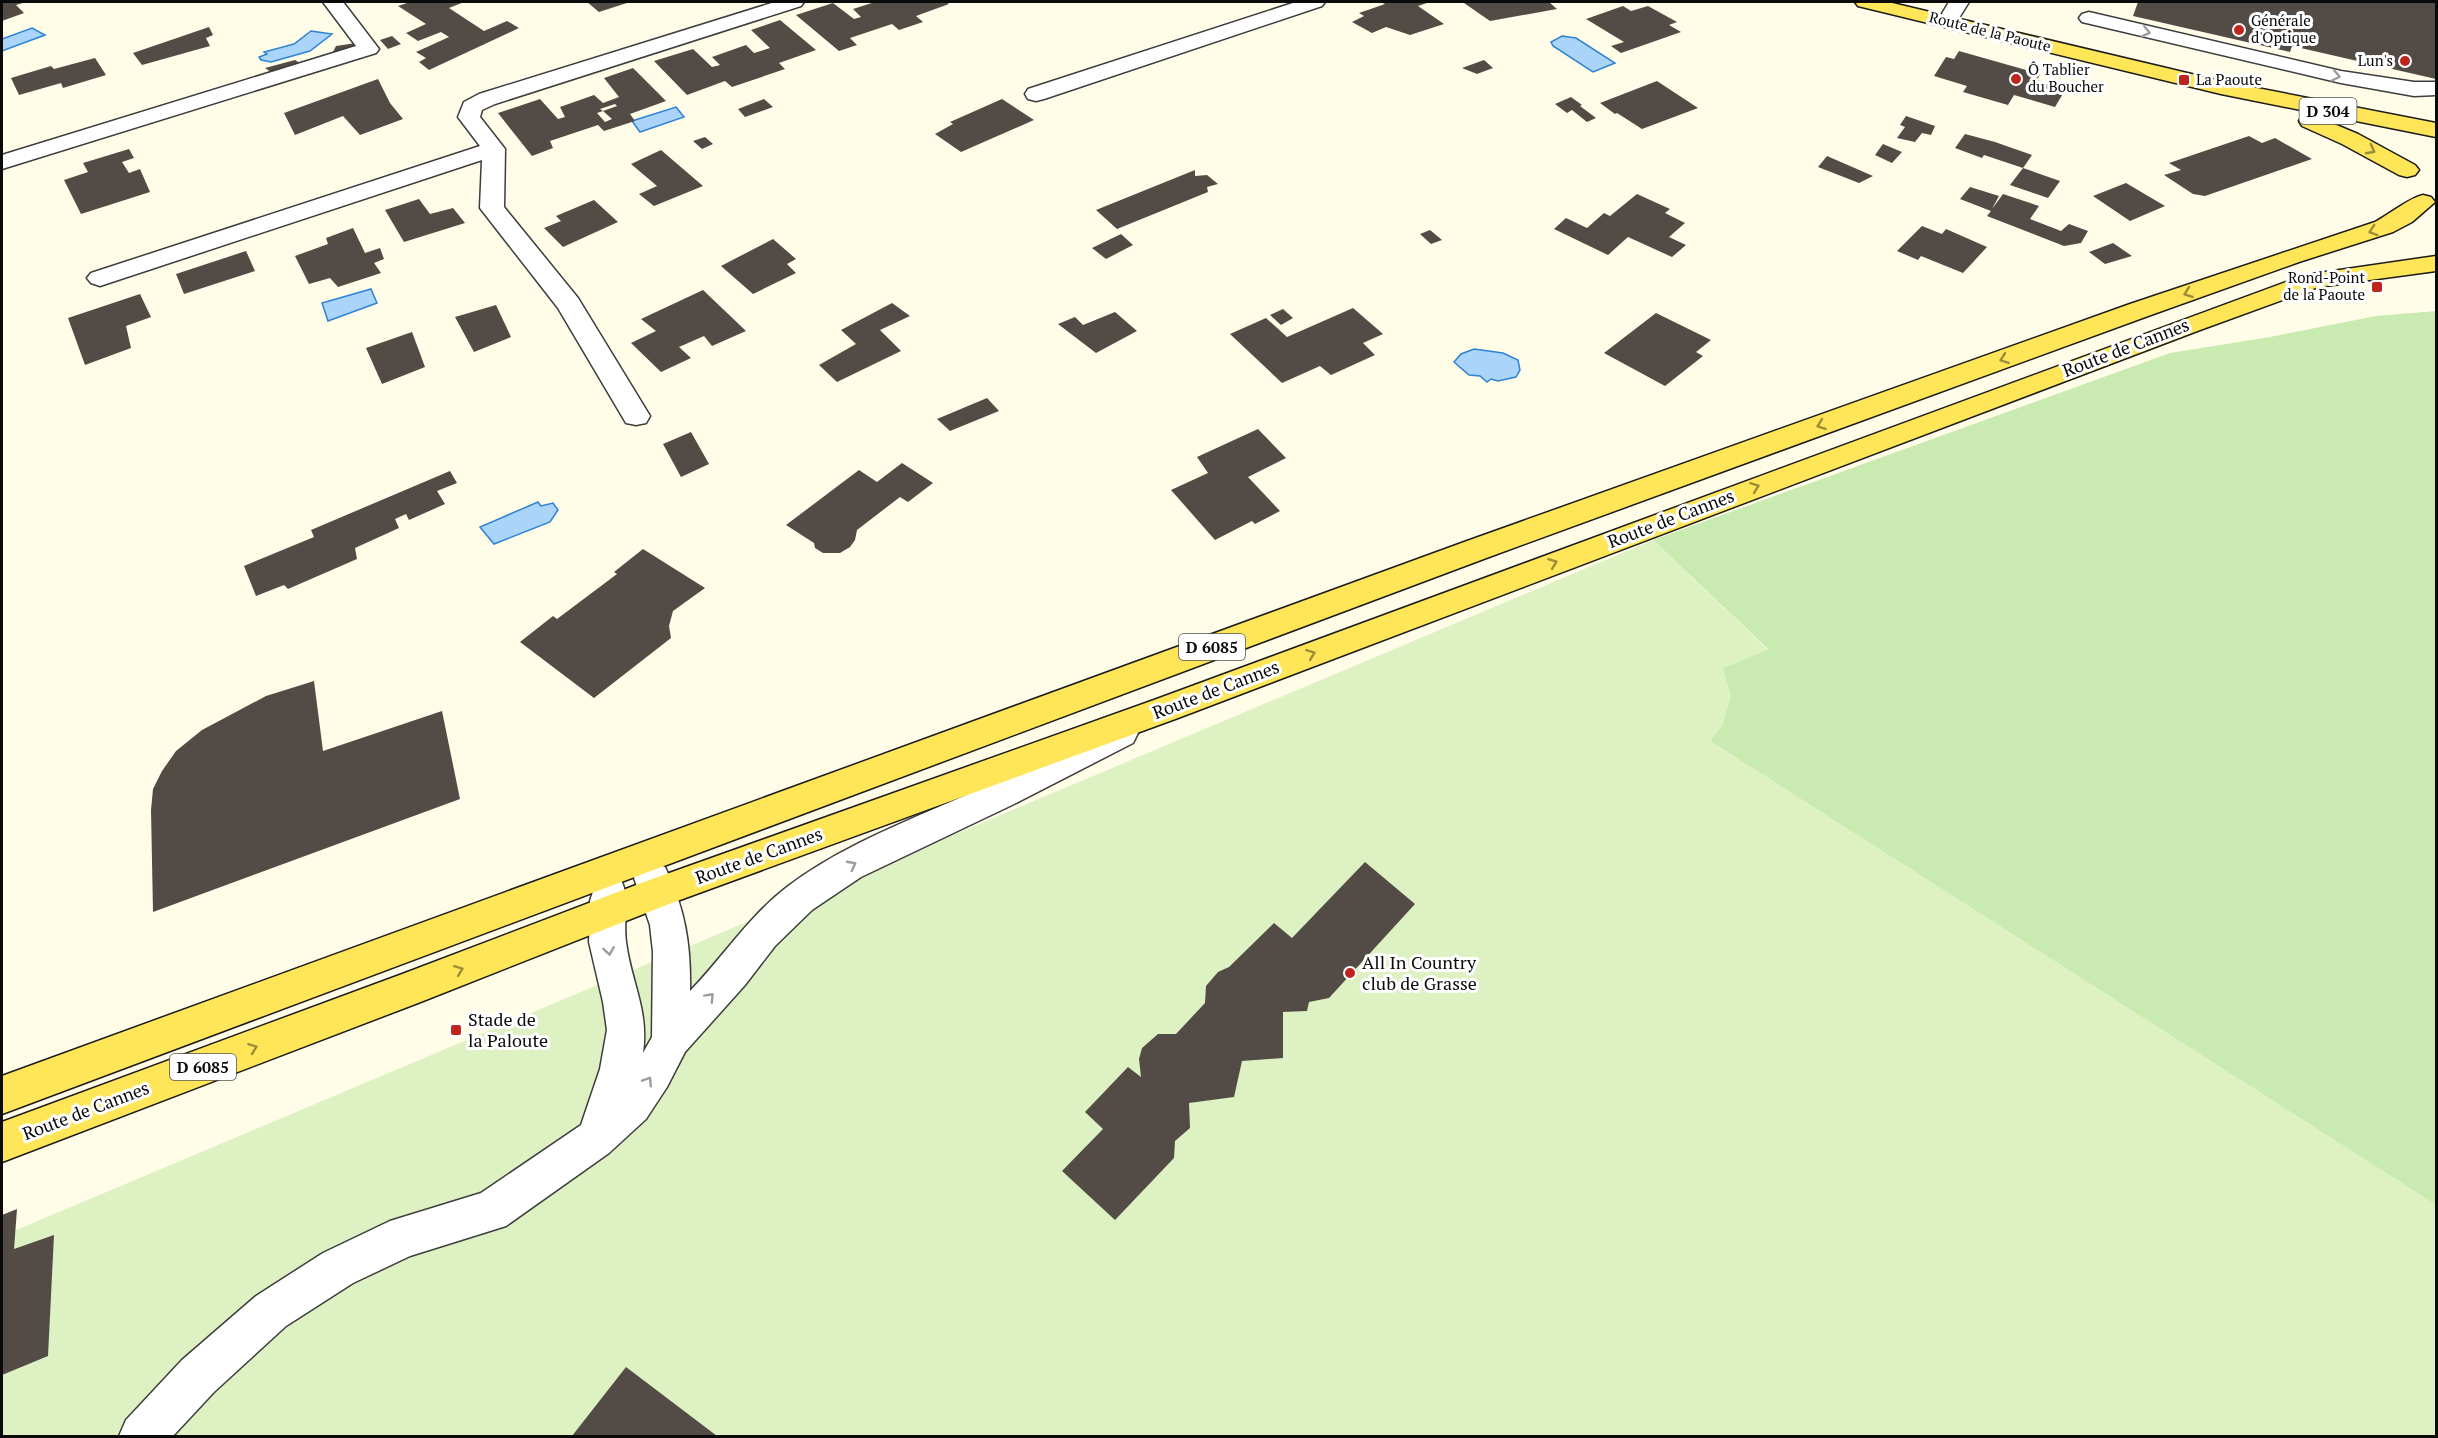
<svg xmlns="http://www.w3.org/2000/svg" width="2438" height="1438" font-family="'PT Serif',serif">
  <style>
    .green { fill: #c9eab0 }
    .pitch { fill: #ddf1c3 }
    .water { fill: #aad4f9; stroke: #2e83d3; stroke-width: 1.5 }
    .building { fill: #534c46; fill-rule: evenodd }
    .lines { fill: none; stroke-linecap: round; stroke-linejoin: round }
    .minor-casing { stroke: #3d3d3d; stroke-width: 3 }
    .major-casing { stroke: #1b1b1b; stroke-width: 3 }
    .minor { fill: #fff; fill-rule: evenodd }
    .major { fill: #ffe558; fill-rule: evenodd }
    .oneway { stroke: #9d9d9d }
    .oneway2 { stroke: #9d8d39 }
    .poi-dot { fill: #bf241d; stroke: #fff; stroke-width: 2 }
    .labels { text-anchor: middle; stroke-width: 6; stroke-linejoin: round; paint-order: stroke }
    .far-poi-label { font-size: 15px; fill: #0a0a0a; stroke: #fff; text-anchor: start }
    .far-street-label { font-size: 15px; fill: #0a0a0a; stroke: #fff }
    .shield { fill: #fff; stroke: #545454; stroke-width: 1.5 }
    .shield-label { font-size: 16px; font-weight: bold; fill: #0a0a0a }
    .street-label { font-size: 18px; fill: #0a0a0a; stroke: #fff }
    .poi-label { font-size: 18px; fill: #0a0a0a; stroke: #fff; text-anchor: start }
  </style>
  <rect width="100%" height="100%" fill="#fffce8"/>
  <path class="green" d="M 2436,311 L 2436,1205 L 1710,741 L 1723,724 L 1723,668 L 1768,649 L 1653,540 L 2170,353 L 2270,337 L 2376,316 Z"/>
  <path class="pitch" d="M 1653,540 L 1768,650 L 1723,668 L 1731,696 L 1723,724 L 1710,741 L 2436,1205 L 2436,1436 L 2,1436 L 2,1236 Z"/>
  <g class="water">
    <path d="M 32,28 L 45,35 L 2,51 L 2,39 Z"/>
    <path d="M 311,31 L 332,34 L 310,51 L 271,62 L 261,60 L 259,57 L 267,54 L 264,52 L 294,44 Z"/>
    <path d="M 1562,36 L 1576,38 L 1615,63 L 1593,72 L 1553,46 L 1551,42 Z"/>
    <path d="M 676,107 L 684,117 L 640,132 L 632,121 Z"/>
    <path d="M 371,289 L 377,303 L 328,321 L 322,303 Z"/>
    <path d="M 1474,349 L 1503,353 L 1518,360 L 1520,370 L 1516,377 L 1498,381 L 1491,379 L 1487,382 L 1480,376 L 1469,375 L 1454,362 L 1461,354 Z"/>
    <path d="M 538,502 L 541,506 L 553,503 L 558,510 L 550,522 L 494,544 L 480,527 Z"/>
  </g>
  <g class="building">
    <path d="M 2,2 L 26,2 L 16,5 L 24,13 L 2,21 Z"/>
    <path d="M 410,2 L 464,2 L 449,8 L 484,31 L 507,21 L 519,28 L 429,70 L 419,62 L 426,58 L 416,52 L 449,37 L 441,32 L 418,41 L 406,33 L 426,24 L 398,6 Z"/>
    <path d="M 587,2 L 630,2 L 599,12 Z"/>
    <path d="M 875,2 L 946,2 L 949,4 L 916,16 L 923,22 L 899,30 L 892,24 L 850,38 L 857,45 L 839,51 L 796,15 L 833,3 L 854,19 L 861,17 L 853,9 Z"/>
    <path d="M 1380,2 L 1430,2 L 1418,6 L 1444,24 L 1410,35 L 1386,27 L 1372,33 L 1352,22 L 1364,16 L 1359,13 L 1385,4 Z"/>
    <path d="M 1470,2 L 1549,2 L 1557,9 L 1490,21 L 1464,3 Z"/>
    <path d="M 2138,2 L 2436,2 L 2436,79 L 2292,46 L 2290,52 L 2133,16 Z"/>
    <path d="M 1623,6 L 1631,11 L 1648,6 L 1677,22 L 1669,25 L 1681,32 L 1621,53 L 1611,46 L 1624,42 L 1586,19 Z"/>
    <path d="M 780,20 L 816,50 L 779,63 L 785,69 L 732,87 L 725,81 L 687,95 L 654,61 L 693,49 L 712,67 L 720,65 L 712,57 L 746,45 L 754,53 L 770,48 L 751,30 Z"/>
    <path d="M 209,27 L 213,35 L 206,38 L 210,46 L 142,65 L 133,53 Z"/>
    <path d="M 392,36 L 401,44 L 388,49 L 380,40 Z"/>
    <path d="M 356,43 L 350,54 L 332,54 L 336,46 Z"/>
    <path d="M 1959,51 L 2040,74 L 2037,80 L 2064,92 L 2055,107 L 2014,95 L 2008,105 L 1963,92 L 1967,86 L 1934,76 L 1946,57 L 1954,59 Z"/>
    <path d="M 95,58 L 106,75 L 63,88 L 61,83 L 19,95 L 11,78 L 51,66 L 54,69 Z"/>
    <path d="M 295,60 L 305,66 L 274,74 L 265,68 Z"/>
    <path d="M 1484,60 L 1493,68 L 1477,74 L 1462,68 Z"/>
    <path d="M 633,68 L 666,101 L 630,114 L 635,121 L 604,131 L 598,125 L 550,141 L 553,148 L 532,156 L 498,113 L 540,99 L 558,119 L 565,117 L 560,107 L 594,95 L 603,103 L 619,97 L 604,78 ZM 615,104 L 617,106 L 603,111 L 612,119 L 605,122 L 597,113 L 603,111 L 600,109 Z"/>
    <path d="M 378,79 L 390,103 L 403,119 L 360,135 L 343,116 L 295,135 L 284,113 Z"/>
    <path d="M 1657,81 L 1698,108 L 1642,129 L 1617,113 L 1615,114 L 1600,103 Z"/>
    <path d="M 1571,97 L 1582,105 L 1580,106 L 1596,118 L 1587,122 L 1572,110 L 1567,113 L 1555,104 Z"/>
    <path d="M 764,99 L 773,107 L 745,117 L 738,109 Z"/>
    <path d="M 1002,99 L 1034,120 L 961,152 L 935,134 L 953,124 L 950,122 Z"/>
    <path d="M 1906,116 L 1935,126 L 1931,135 L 1922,133 L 1915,142 L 1897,138 L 1905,127 L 1900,125 Z"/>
    <path d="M 1965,134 L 1995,142 L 2032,155 L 2023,168 L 1984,155 L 1982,158 L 1955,148 Z"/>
    <path d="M 2249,136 L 2262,143 L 2275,138 L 2312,159 L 2205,196 L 2193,194 L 2164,175 L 2181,170 L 2169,163 Z"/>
    <path d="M 705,137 L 713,144 L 702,149 L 693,141 Z"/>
    <path d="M 1883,144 L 1902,152 L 1892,163 L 1875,155 Z"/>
    <path d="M 129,149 L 134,158 L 122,162 L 129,173 L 140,169 L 150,192 L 81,214 L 64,180 L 88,172 L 83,163 Z"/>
    <path d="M 661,150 L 703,186 L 654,206 L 639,194 L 657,186 L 631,164 Z"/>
    <path d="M 1827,156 L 1873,176 L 1859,183 L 1818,167 Z"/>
    <path d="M 2023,168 L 2060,181 L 2048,198 L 2010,185 Z"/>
    <path d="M 1195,170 L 1195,176 L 1207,175 L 1218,184 L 1207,187 L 1208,192 L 1117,229 L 1096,210 Z"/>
    <path d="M 2126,183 L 2165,206 L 2130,221 L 2093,196 Z"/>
    <path d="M 1970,187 L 1999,196 L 1992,209 L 2003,194 L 2039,206 L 2030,219 L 2061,231 L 2069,224 L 2088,231 L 2081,243 L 2064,246 L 1987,216 L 1991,211 L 1960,199 Z"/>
    <path d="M 1637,194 L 1670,209 L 1665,213 L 1685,223 L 1669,237 L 1686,245 L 1672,257 L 1628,237 L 1608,255 L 1554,229 L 1566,218 L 1587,228 L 1604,213 L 1610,216 Z"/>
    <path d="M 419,199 L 430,214 L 453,208 L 465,223 L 404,242 L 385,210 Z"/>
    <path d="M 594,200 L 618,222 L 563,247 L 544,228 L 561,221 L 556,216 Z"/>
    <path d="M 1922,226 L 1942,234 L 1946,229 L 1987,247 L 1963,273 L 1921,256 L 1918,260 L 1897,251 Z"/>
    <path d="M 353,228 L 365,253 L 380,248 L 384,259 L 374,263 L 381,273 L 338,287 L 330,278 L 309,284 L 295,256 L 328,244 L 326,238 Z"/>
    <path d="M 1430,230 L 1442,240 L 1431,244 L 1420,234 Z"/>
    <path d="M 1121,234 L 1133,245 L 1106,259 L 1092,248 Z"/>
    <path d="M 773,239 L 796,259 L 787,264 L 796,273 L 753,294 L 721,266 Z"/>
    <path d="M 2113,243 L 2132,256 L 2105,264 L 2089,252 Z"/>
    <path d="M 246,251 L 255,271 L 184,294 L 176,274 Z"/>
    <path d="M 703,290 L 746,331 L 712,346 L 704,336 L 679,347 L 691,358 L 661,372 L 631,343 L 656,331 L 641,319 Z"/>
    <path d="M 140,294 L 151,317 L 126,326 L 131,348 L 85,365 L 68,318 Z"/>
    <path d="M 892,303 L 910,316 L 880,330 L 901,351 L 837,382 L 819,365 L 856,344 L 841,330 Z"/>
    <path d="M 496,305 L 511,337 L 474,352 L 455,317 Z"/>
    <path d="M 1353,308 L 1383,334 L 1363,343 L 1375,355 L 1331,375 L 1320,366 L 1282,383 L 1230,334 L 1266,318 L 1287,337 Z"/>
    <path d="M 1283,309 L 1293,318 L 1281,325 L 1270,315 Z"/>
    <path d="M 1115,312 L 1137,331 L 1096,353 L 1058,324 L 1075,317 L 1083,325 Z"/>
    <path d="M 1656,313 L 1711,340 L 1696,352 L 1703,356 L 1665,386 L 1604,353 Z"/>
    <path d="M 412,332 L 425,367 L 382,384 L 366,348 Z"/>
    <path d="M 987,398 L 999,411 L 950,431 L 937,419 Z"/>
    <path d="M 1258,429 L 1286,458 L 1248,477 L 1280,511 L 1255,524 L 1252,521 L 1215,540 L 1171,490 L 1208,473 L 1197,457 Z"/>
    <path d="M 691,432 L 709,464 L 681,477 L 663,444 Z"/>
    <path d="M 902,463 L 933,483 L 908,502 L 900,497 L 857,530 L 855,540 L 850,547 L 840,553 L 823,553 L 815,548 L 814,543 L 786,525 L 859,470 L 877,482 Z"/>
    <path d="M 450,471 L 457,483 L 437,491 L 445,504 L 409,520 L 406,514 L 395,519 L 399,528 L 355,548 L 357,559 L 288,589 L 284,585 L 256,596 L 244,566 L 314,537 L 311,530 Z"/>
    <path d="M 643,549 L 705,588 L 673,611 L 669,626 L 671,638 L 594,698 L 520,642 L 553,616 L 557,619 L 617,574 L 614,572 Z"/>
    <path d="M 314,681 L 323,751 L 442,711 L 460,799 L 153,912 L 151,810 L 153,789 L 162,771 L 176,751 L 202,730 L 266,696 Z"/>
    <path d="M 1365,862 L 1415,904 L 1329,998 L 1309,1002 L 1307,1011 L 1283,1012 L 1283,1058 L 1242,1061 L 1234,1097 L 1189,1103 L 1190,1128 L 1175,1141 L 1174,1158 L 1115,1220 L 1062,1171 L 1103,1129 L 1085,1112 L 1128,1067 L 1141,1077 L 1139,1059 L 1142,1048 L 1158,1034 L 1176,1034 L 1205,1003 L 1206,986 L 1218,972 L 1229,967 L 1274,923 L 1292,938 Z"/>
    <path d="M 17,1209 L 14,1249 L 54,1235 L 48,1356 L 2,1375 L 2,1215 Z"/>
    <path d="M 626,1367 L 717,1436 L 572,1436 Z"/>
  </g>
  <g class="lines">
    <defs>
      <g id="minor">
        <path d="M 323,2 L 343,2 L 379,49 L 376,53 L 2,169 L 2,155 L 356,46 Z"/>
        <path d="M 775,2 L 804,2 L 801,6 L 495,104 L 482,110 L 480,117 L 505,149 L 504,207 L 578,298 L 650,416 L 646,423 L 636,425 L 626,423 L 558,308 L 480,208 L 482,160 L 109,283 L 100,286 L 91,283 L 87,278 L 91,273 L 480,146 L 458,117 L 464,102 L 479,94 Z"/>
        <path d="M 1296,2 L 1325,2 L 1322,6 L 1044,99 L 1036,101 L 1028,99 L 1025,94 L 1028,89 Z"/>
        <path d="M 1949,2 L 1969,2 L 1954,26 L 1940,26 L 1937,22 Z"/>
        <path d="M 2089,12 L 2341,71 L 2414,82 L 2436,82 L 2436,95 L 2414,96 L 2341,83 L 2082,22 L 2079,18 L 2082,14 Z"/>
        <path d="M 1121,719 L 1133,723 L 1138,733 L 1133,743 L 1012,805 L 861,877 L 812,910 L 775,946 L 745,985 L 685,1052 L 667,1087 L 646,1119 L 609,1153 L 506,1226 L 410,1256 L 353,1283 L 286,1326 L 214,1392 L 173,1436 L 119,1436 L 126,1420 L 182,1360 L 256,1296 L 323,1253 L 390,1221 L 481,1193 L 581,1125 L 600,1069 L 607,1030 L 603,1002 L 589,942 L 590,901 L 596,882 L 609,877 L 622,882 C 630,900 623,922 626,942 C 631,982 649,1010 643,1053 L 652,1037 L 653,952 L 650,925 L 634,878 L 639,867 L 652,862 L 665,867 C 685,909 691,944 690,991 C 723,957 749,916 787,887 C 846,842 919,817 986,786 C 1031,765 1074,735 1121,719 Z"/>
      </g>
      <g id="major">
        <path d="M 1855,2 L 1888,2 L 2221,81 L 2436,123 L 2436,137 L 2221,94 L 1858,6 Z"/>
        <path d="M 2310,114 L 2358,134 L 2415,165 L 2419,170 L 2415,175 L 2407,177 L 2399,175 L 2342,144 L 2302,126 L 2299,121 L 2302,116 Z"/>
        <path d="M 2423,195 L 2431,197 L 2435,202 L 2412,222 L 2393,232 L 2299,262 L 2148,316 L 1489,557 L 2,1114 L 2,1076 L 1467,541 L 2130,304 L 2375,222 C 2390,214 2409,198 2423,195 Z"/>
        <path d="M 2436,256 L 2436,271 L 2318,287 L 2200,330 L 1178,718 L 669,904 L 418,1003 L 2,1162 L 2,1122 L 405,973 L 644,882 L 1154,700 L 2305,275 Z"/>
      </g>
    </defs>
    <use href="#minor" class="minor-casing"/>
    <use href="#major" class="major-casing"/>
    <use href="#minor" class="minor"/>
    <use href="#major" class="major"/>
  </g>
  <defs><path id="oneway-chevron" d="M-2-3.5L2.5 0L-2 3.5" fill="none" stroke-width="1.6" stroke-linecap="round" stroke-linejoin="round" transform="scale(1.5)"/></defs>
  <g class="oneway">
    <use href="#oneway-chevron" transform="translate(2146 32) rotate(13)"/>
    <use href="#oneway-chevron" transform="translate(2336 76) rotate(12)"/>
    <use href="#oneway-chevron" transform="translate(852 865) rotate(-28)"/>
    <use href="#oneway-chevron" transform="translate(609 951) rotate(81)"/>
    <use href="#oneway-chevron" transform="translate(710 997) rotate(-47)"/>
    <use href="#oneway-chevron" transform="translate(648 1081) rotate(-57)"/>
  </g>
  <g class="oneway2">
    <use href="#oneway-chevron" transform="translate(2371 150) rotate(28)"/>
    <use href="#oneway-chevron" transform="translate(2373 231) rotate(162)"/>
    <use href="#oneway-chevron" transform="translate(2188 293) rotate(160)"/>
    <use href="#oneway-chevron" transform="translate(2004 359) rotate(160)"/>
    <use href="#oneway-chevron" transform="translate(1821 425) rotate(160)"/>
    <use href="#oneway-chevron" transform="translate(1755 487) rotate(-21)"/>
    <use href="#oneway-chevron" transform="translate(1553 563) rotate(-21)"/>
    <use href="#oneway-chevron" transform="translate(1311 654) rotate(-21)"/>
    <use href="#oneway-chevron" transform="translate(459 970) rotate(-21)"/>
    <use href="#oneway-chevron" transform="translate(253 1048) rotate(-21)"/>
  </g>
  <g class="poi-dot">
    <circle cx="2239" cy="30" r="6"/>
    <circle cx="2405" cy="61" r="6"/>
    <circle cx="2016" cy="79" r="6"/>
    <rect x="2178" y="74" width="12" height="12" rx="3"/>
    <rect x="2371" y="281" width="12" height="12" rx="3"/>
    <circle cx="1350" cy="973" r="6"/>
    <rect x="450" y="1024" width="12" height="12" rx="3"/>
  </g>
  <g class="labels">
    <g class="far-poi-label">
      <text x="2251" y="26">Générale<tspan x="2251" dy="17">d'Optique</tspan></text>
      <text x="2393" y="66" text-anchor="end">Lun's</text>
      <text x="2028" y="75">Ô Tablier<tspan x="2028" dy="17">du Boucher</tspan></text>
      <text x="2196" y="85">La Paoute</text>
      <text x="2365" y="283" text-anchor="end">Rond-Point<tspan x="2365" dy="17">de la Paoute</tspan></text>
    </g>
    <g class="far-street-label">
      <text transform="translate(1990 32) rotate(14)" y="5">Route de la Paoute</text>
    </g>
    <g class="shield">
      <rect x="2299.5" y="98" width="57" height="26" rx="4.5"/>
      <rect x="1179" y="634" width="66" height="26" rx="4.5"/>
      <rect x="170" y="1054" width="66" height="26" rx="4.5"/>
    </g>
    <g class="shield-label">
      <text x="2328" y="117">D 304</text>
      <text x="1212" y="653">D 6085</text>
      <text x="203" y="1073">D 6085</text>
    </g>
    <g class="street-label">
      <text transform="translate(2126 348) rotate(-21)" y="6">Route de Cannes</text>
      <text transform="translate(1671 519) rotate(-21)" y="6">Route de Cannes</text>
      <text transform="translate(1216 690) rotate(-21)" y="6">Route de Cannes</text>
      <text transform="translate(759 856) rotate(-20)" y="6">Route de Cannes</text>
      <text transform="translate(86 1111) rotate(-21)" y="6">Route de Cannes</text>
    </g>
    <g class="poi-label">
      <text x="1362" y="969">All In Country<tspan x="1362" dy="21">club de Grasse</tspan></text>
      <text x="468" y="1026">Stade de<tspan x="468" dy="21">la Paloute</tspan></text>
    </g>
  </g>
  <rect width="2438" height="1438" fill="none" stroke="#0a0a0a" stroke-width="6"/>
</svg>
